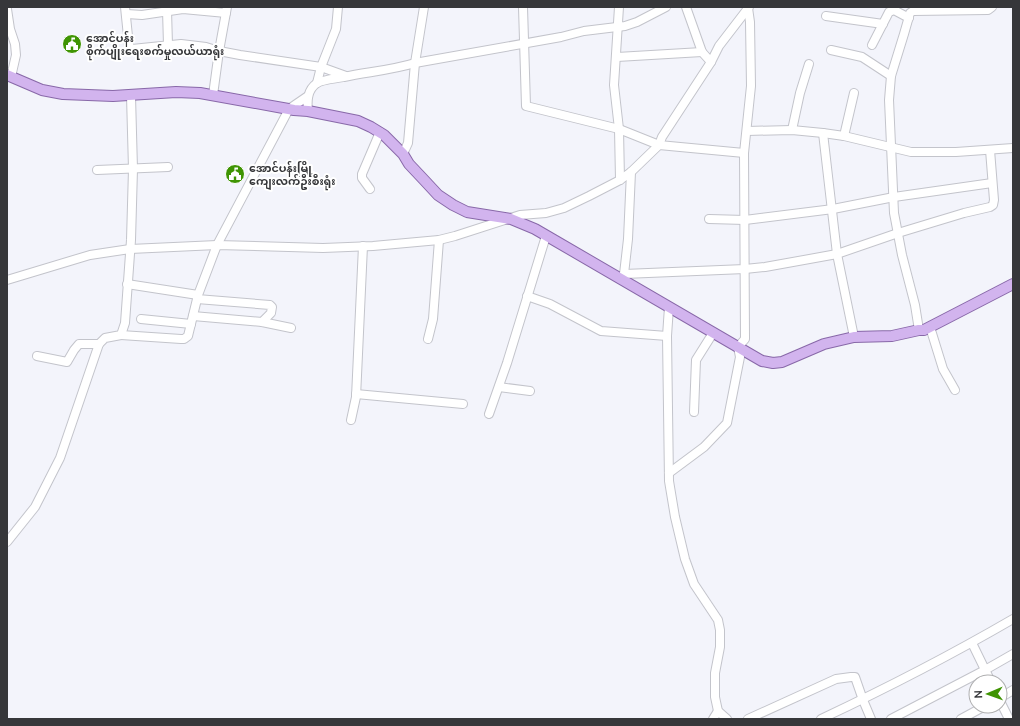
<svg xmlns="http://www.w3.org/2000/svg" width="1020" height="726" font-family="'Nunito Sans','Noto Sans Myanmar',sans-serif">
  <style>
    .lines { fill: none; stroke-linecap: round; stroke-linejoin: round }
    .minor-casing { stroke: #c3c4cb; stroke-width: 10 }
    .major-casing { stroke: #8868a8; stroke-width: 12 }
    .minor { stroke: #fff; stroke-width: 8 }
    .major { stroke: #d2b4ee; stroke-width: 10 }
    .labels { text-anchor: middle; stroke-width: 4; stroke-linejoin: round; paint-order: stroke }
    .poi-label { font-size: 11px; font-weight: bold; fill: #36373a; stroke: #fff; text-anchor: start }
  </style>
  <rect width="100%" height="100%" fill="#f3f4fb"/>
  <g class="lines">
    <defs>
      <g id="minor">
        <path d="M 125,7 L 129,46 L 132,49 L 181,44 L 206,47 L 219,51 L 240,55 L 321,67 L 346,76"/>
        <path d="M 523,7 L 526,106 L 619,129 L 659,145 L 744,153"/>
        <path d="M 619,7 L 614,85 L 619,129 L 620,180"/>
        <path d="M 686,7 L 702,52 L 711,62"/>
        <path d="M 7,9 L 10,29 L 15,44 L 16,55 L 11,77"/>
        <path d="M 167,10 L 168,45"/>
        <path d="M 127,14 L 142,15 L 183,9 L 226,13"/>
        <path d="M 826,16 L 883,24"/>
        <path d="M 872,45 L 889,12 L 894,10 L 909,18"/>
        <path d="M 831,50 L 862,57 L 891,76"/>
        <path d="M 617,57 L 702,52"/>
        <path d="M 317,83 L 321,67 L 336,29 L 338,7"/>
        <path d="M 213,95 L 219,51 L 227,7"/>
        <path d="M 308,111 C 307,101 307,90 317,83 C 322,80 337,78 344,77 C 368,72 392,70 415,63 L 561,37 L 584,31 L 625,26 L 637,22 L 666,7"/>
        <path d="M 792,130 L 800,93 L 809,64"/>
        <path d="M 747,131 L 792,130 L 823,133 L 844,136 L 911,152 L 956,152 L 1013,148"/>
        <path d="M 823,133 L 837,254 L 854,337"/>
        <path d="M 844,136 L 854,93"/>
        <path d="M 403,154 L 408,143 L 415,63 L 424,7"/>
        <path d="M 97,170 L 168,167"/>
        <path d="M 370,189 L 362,178 L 362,174 L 380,132"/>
        <path d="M 709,219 L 745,220 L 833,209 L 894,197 L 992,183"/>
        <path d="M 624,274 L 628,239 L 631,172"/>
        <path d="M 620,279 L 624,274 L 745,269 L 765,267 L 837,254 L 898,233 L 964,213 L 990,207 L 993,205 L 994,200 L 990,150"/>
        <path d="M 7,280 L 90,255 L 130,249 L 217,245 L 323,248 L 373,246 L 439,240 L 455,236 L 520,215 L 546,213 L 564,208 L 589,196 L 620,180 L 631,172 L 659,145 L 662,137 L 711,62 L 719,46 L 749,7"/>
        <path d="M 127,284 L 198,295"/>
        <path d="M 527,296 L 550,304 L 601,331 L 667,336"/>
        <path d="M 197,299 L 270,305 L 272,307 L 271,313 L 262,322"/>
        <path d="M 669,307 L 667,336 L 669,481 L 675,517 L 685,559 L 694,584 L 718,620 L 720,630 L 720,647 L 715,673 L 715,697 L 718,711 L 727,719"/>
        <path d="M 193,316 L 262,322 L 291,328"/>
        <path d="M 141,319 L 191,324"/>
        <path d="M 930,327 L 943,369 L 955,390"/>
        <path d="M 919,330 L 915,305 L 902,255 L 894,213 L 889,100 L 891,76 L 904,34 L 910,13 L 913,11 L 988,10 L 992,7"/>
        <path d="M 121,335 L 181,339 L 184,339 L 188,336 L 198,295 L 217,245 L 289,109 L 308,96"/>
        <path d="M 428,339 L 433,319 L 439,240"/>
        <path d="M 37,356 L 67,362 L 74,350 L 79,344 L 99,344"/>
        <path d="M 499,387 L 530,391"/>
        <path d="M 356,394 L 463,404"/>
        <path d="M 694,412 L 696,360 L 713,333"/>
        <path d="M 489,414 L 507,363 L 546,236"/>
        <path d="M 351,420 L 356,397 L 363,246"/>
        <path d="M 669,473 L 704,447 L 727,423 L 740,357 L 738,347 L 745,339 L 744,153 L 751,86 L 750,22 L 748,8"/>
        <path d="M 7,542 L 35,507 L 60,458 L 99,344 L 105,338 L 121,335 L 125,323 L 131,240 L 133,169 L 131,96"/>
        <path d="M 972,643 L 991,682"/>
        <path d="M 1000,698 L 1013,690"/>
        <path d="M 1000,701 L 1009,719"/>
        <path d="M 713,719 L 718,711"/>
        <path d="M 748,719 L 836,679 L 851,677 L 855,677 L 863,700 L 871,719"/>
        <path d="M 821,719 C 887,688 951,655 1013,619"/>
        <path d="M 891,719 L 985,670 L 1013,654"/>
        <path d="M 961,719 L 985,706"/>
      </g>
      <path id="major" d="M 7,75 L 42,90 L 63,94 L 113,96 L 176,92 L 200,93 L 294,110 L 308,111 L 358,121 L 371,127 L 384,135 L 403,154 L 409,164 L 425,181 L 438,195 L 453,205 L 467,212 L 511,219 L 535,229 L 762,361 L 773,363 L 782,362 L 824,344 L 854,337 L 892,336 L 919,330 L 924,330 L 1013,284"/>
    </defs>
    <use href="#minor" class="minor-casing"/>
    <use href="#major" class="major-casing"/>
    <use href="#minor" class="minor"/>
    <use href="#major" class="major"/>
  </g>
  <defs>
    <symbol id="civic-disc" viewBox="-11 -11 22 22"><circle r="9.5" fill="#3f9403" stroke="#fff"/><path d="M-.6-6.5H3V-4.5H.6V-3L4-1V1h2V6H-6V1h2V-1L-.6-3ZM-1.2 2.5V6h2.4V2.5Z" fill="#fff"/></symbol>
  </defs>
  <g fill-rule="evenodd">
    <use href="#civic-disc" x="61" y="33" width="22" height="22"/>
    <use href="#civic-disc" x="224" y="163" width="22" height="22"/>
  </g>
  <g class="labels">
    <g class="poi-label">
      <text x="86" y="42">အောင်ပန်း<tspan x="86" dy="13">စိုက်ပျိုးရေးစက်မှုလယ်ယာရုံး</tspan></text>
      <text x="249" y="172">အောင်ပန်းမြို့<tspan x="249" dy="13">ကျေးလက်ဦးစီးရုံး</tspan></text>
    </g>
  </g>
  <rect width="1020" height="726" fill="none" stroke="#36373a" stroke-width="16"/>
  <g transform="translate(988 694) rotate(268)"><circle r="19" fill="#ffffff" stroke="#afafb0"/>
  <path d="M0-3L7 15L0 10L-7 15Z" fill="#3f9403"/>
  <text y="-6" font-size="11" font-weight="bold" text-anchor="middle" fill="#36373a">N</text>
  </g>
</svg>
